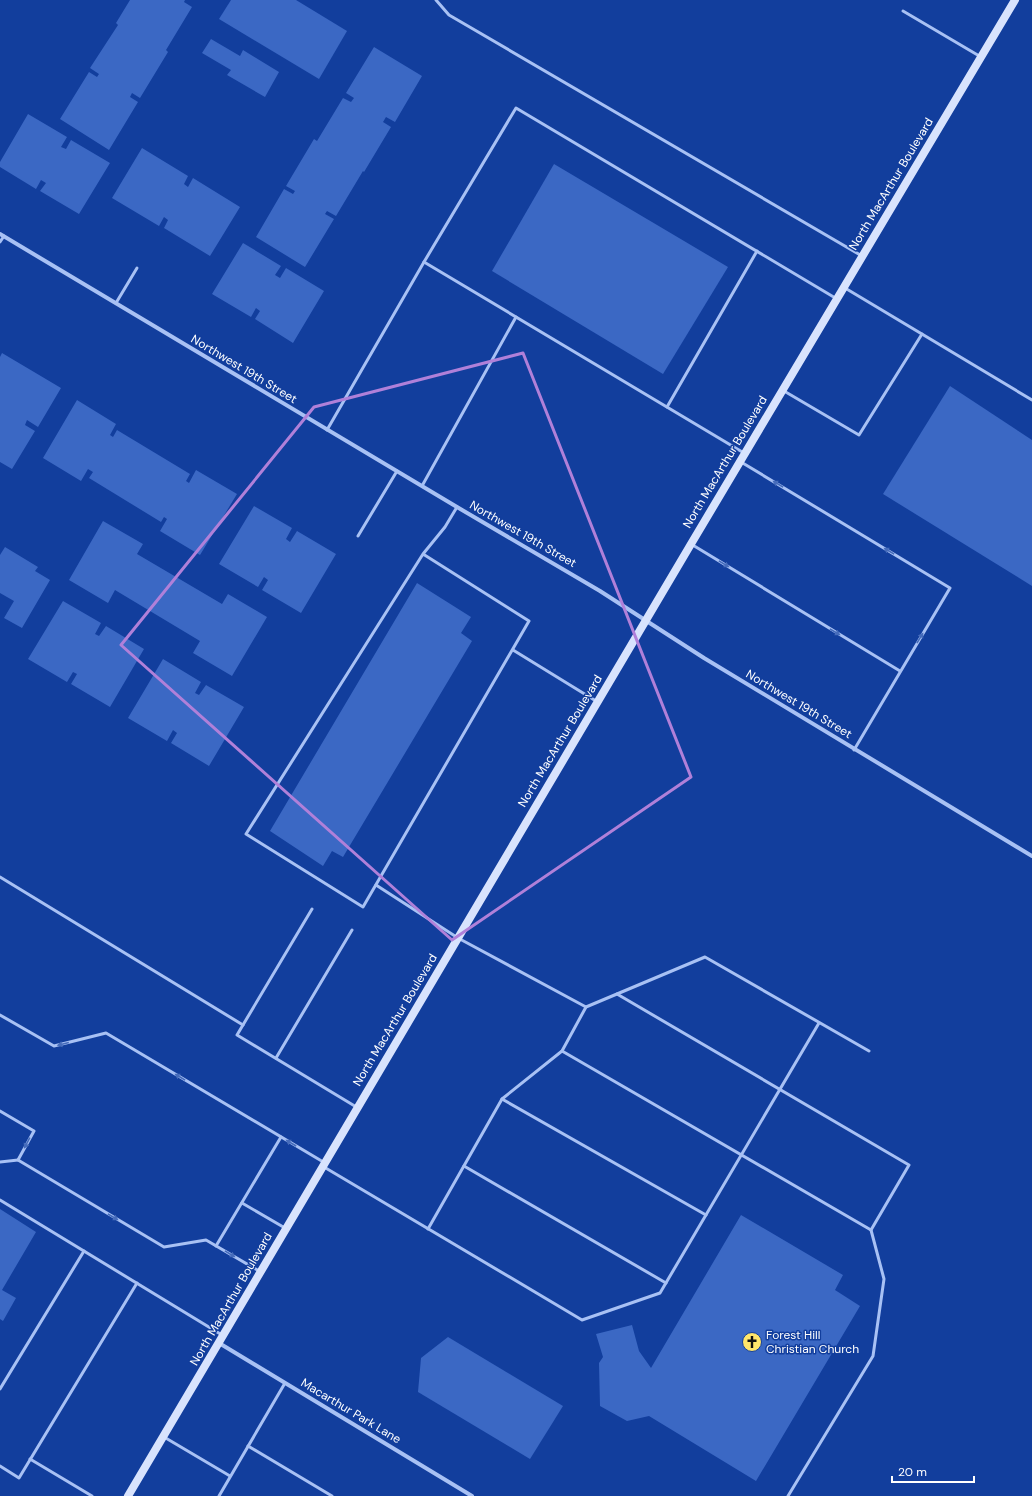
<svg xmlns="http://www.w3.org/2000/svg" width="1032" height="1496" font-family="'DM Sans',sans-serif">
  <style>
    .building { fill: #3b68c4 }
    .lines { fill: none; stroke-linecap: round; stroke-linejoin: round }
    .lane { stroke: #a8c1f4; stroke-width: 3 }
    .street { stroke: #a8c1f4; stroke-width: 4 }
    .secondary { stroke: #d8e3fd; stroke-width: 8 }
    .oneway { fill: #466cbb }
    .marked { fill: none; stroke: #b080d9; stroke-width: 3; stroke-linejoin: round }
    .labels { text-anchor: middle; stroke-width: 3; stroke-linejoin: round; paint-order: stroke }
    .street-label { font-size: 12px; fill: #fff; stroke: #123e9d }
    .poi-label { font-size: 12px; fill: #fff; stroke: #123e9d; text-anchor: start }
  </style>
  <rect width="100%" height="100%" fill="#123e9d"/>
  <g class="building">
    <path d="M 130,0 L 185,0 L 184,2 L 192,7 L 166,50 L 168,52 L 140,98 L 132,93 L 130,97 L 138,102 L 109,150 L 60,119 L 89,72 L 97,77 L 99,74 L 90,68 L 118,25 L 116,23 Z"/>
    <path d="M 231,0 L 296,0 L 347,31 L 319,79 L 219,19 Z"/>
    <path d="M 211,39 L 240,56 L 243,50 L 279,72 L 265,97 L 227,75 L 231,70 L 202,53 Z"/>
    <path d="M 374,47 L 422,76 L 395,122 L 386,117 L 383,122 L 391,127 L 364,172 L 363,171 L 336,216 L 327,211 L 325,214 L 334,219 L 305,267 L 256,237 L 284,189 L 293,194 L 295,191 L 286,186 L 314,139 L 317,141 L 343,98 L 351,102 L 354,98 L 346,93 Z"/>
    <path d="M 28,114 L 67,137 L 61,147 L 66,149 L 71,140 L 110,163 L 79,214 L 40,191 L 46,183 L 41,180 L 36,189 L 0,167 L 0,162 Z"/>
    <path d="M 142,148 L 188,176 L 184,184 L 188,187 L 193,178 L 240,207 L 210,256 L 164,228 L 168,220 L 164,217 L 159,226 L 112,198 Z"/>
    <path d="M 554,164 L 728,267 L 663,374 L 492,271 Z"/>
    <path d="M 243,243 L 281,266 L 275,275 L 280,278 L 286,268 L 324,291 L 293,343 L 255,319 L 260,311 L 256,308 L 251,317 L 212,294 Z"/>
    <path d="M 2,353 L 61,388 L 38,427 L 27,420 L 25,425 L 35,431 L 12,469 L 0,462 L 0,357 Z"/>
    <path d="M 950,386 L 1032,440 L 1032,586 L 883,494 Z"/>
    <path d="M 77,400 L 116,424 L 110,435 L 113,437 L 117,430 L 190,474 L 186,481 L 189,483 L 196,470 L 237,494 L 200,555 L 160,531 L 167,519 L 164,517 L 161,522 L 89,478 L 93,472 L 88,469 L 81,481 L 43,458 Z"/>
    <path d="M 254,506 L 292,528 L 286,539 L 290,542 L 297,531 L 336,554 L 301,613 L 262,590 L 268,580 L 264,577 L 258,587 L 219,564 Z"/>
    <path d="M 103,521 L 143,544 L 137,554 L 222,604 L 228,594 L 267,617 L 232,676 L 193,653 L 200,641 L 115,590 L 108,603 L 69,580 Z"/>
    <path d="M 5,547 L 38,567 L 35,571 L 50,580 L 22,628 L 4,618 L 14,601 L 0,593 L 0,555 Z"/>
    <path d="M 417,583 L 471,617 L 461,633 L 472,641 L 343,857 L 332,851 L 323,866 L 270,831 Z"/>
    <path d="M 63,601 L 101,623 L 95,634 L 99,636 L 106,626 L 144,649 L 110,707 L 71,684 L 77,674 L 73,672 L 67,682 L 28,659 Z"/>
    <path d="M 163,659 L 201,682 L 195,693 L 199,695 L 206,685 L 244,707 L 209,766 L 171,743 L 177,733 L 173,730 L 167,741 L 128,718 Z"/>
    <path d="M 0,1209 L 36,1232 L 2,1290 L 16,1298 L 3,1321 L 0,1319 Z"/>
    <path d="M 741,1215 L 843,1275 L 835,1290 L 860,1306 L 756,1481 L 649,1416 L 627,1421 L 600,1406 L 599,1363 L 603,1357 L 596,1334 L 632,1325 L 639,1351 L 651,1368 Z"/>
    <path d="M 448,1337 L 563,1406 L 530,1459 L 418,1392 L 421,1358 Z"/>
  </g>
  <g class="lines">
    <g class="lane">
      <path d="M 436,0 L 449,15 L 862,256"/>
      <path d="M 903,11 L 981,57"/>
      <path d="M 0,242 L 4,236"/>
      <path d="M 424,262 L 744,453"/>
      <path d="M 845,288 L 1032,400"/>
      <path d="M 116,303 L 137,268"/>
      <path d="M 784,391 L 859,435 L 922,334"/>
      <path d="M 667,407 L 757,251"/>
      <path d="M 327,430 L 424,262 L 516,108 L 837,299"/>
      <path d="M 741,462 L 950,588 L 854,750"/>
      <path d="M 422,486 L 516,317"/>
      <path d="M 358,536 L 397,471"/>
      <path d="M 691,544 L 900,671"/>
      <path d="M 423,554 L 529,621 L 363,907 L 246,834 L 423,554 L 445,527 L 457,507"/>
      <path d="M 513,650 L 596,701"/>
      <path d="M 0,877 L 243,1025"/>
      <path d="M 376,885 L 458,938 L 586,1007"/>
      <path d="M 312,909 L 237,1035 L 358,1108"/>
      <path d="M 617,994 L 909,1165 L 871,1230"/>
      <path d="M 0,1015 L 54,1046 L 106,1033 L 325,1163"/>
      <path d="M 562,1051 L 871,1230 L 884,1279 L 873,1356 L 788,1496"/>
      <path d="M 276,1058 L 352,930"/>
      <path d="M 502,1099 L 706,1215"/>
      <path d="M 0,1111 L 34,1131 L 18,1160 L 164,1247 L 206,1240 L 259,1271"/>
      <path d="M 0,1162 L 18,1160"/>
      <path d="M 464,1166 L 666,1283"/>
      <path d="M 324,1167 L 582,1320 L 660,1293 L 819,1023"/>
      <path d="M 0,1200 L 222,1335"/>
      <path d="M 242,1203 L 285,1228"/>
      <path d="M 428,1229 L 502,1099 L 562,1051 L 586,1007 L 705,957 L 869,1051"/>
      <path d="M 216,1246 L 281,1137"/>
      <path d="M 0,1389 L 84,1251"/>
      <path d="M 164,1437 L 230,1476"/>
      <path d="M 248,1446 L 332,1496"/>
      <path d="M 30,1459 L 92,1496"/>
      <path d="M 0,1466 L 19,1478 L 137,1283"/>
      <path d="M 219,1496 L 285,1383"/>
    </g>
    <g class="street">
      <path d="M 0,234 L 457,507 L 600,591 L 704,658 L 1032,856"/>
      <path d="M 219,1343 L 472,1496"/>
    </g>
    <path class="secondary" d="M 128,1496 L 691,544 L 1015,0"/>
  </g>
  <defs><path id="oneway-solid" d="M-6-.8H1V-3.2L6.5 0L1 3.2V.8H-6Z"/></defs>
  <g class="oneway">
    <use href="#oneway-solid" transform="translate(778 484) rotate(-149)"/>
    <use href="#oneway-solid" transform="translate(889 551) rotate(-149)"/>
    <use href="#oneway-solid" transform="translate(724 564) rotate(31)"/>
    <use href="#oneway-solid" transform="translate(835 632) rotate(31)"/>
    <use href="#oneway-solid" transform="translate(920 638) rotate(-59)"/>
    <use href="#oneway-solid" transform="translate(63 1044) rotate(166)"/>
    <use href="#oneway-solid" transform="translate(180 1077) rotate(-149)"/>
    <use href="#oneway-solid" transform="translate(27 1143) rotate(118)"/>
    <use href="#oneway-solid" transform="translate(291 1143) rotate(-150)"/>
    <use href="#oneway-solid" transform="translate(113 1217) rotate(31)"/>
    <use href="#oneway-solid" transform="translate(230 1254) rotate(31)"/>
  </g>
  <path class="marked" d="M 523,353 L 691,777 L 452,940 L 121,645 L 314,407 Z"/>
  <defs>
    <symbol id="church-disc" viewBox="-11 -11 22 22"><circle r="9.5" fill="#ffe56b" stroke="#123e9d"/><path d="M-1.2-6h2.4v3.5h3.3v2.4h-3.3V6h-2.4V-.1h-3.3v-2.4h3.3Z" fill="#111"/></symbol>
  </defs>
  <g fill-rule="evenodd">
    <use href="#church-disc" x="741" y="1331" width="22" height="22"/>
  </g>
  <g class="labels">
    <g class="street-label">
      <text transform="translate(891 184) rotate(-59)" y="4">North MacArthur Boulevard</text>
      <text transform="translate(244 369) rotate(31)" y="4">Northwest 19th Street</text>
      <text transform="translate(725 462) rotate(-59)" y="4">North MacArthur Boulevard</text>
      <text transform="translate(523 534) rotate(30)" y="4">Northwest 19th Street</text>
      <text transform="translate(799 704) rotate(31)" y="4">Northwest 19th Street</text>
      <text transform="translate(560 741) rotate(-59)" y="4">North MacArthur Boulevard</text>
      <text transform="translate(395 1020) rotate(-59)" y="4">North MacArthur Boulevard</text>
      <text transform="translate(231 1299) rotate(-60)" y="4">North MacArthur Boulevard</text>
      <text transform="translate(351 1411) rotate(31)" y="4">Macarthur Park Lane</text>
    </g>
    <g class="poi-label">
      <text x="766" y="1339">Forest Hill<tspan x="766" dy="14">Christian Church</tspan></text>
    </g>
  </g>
  <path d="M892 1476v6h82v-6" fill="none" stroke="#ffffff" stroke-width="2"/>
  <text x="898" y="1476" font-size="12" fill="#ffffff" stroke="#123e9d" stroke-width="3" paint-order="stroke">20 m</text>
</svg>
